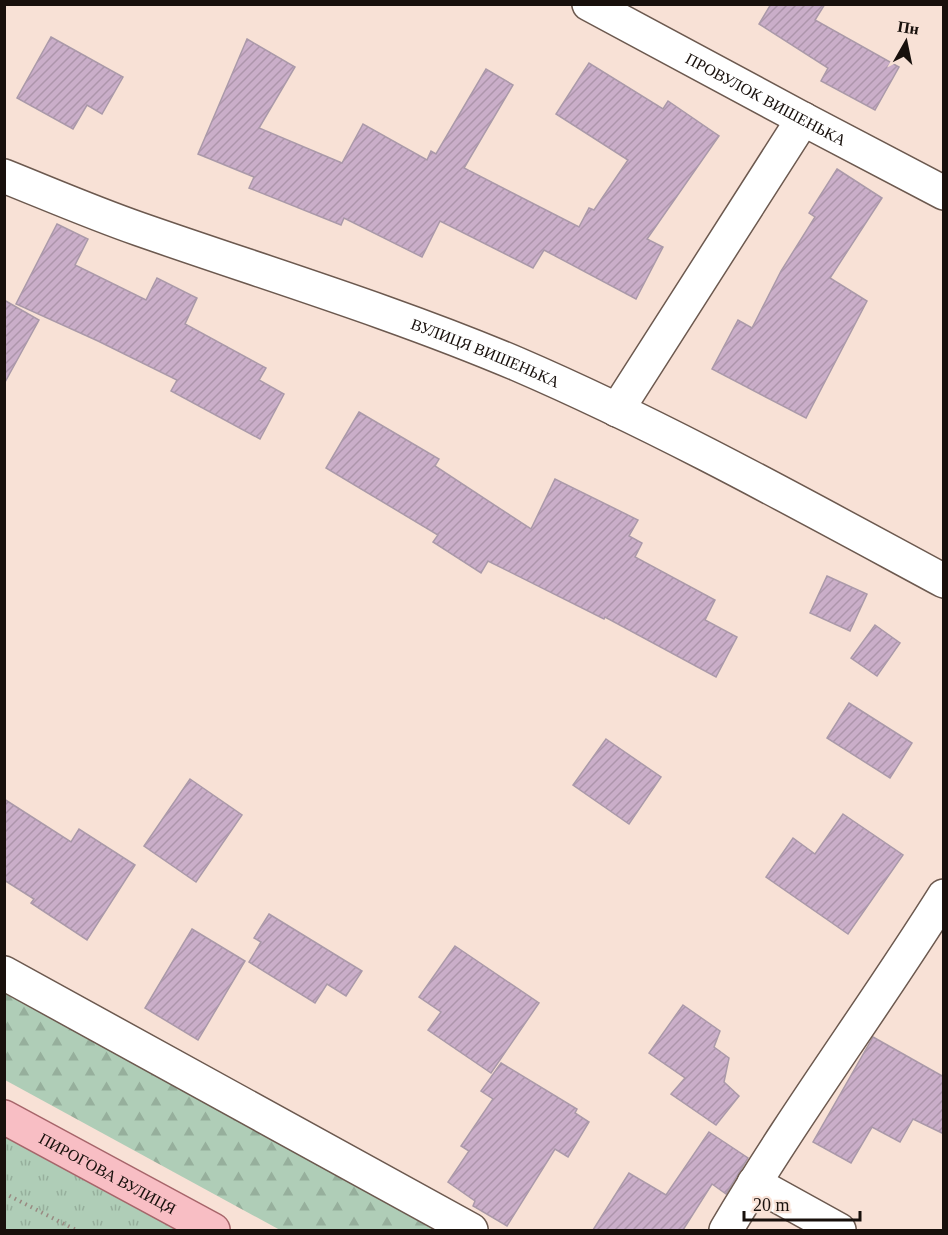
<svg xmlns="http://www.w3.org/2000/svg" width="948" height="1235" font-family="'Times New Roman',serif">
  <style>
    .grass { fill: url(#grass-tufts) }
    .forest { fill: url(#forest-firs) }
    .building { fill: url(#building-hatch); stroke: #aa99a9; stroke-width: 1.5 }
    .lines { fill: none; stroke-linecap: round; stroke-linejoin: round }
    .minor-casing { stroke: #6c594f; stroke-width: 36 }
    .major-casing { stroke: #a6656a; stroke-width: 36 }
    .path { stroke: #998981; stroke-width: 4; stroke-dasharray: 1.5 4.5; stroke-linecap: butt }
    .minor { stroke: #fff; stroke-width: 33 }
    .major { stroke: #f8bec4; stroke-width: 33 }
    .labels { text-anchor: middle; stroke-width: 5; stroke-linejoin: round; paint-order: stroke }
    .street-label { font-size: 16px; fill: #18100c; stroke: #f8e1d6 }
  </style>
  <defs>
    <pattern id="grass-tufts" width="24" height="20" patternUnits="userSpaceOnUse" patternTransform="scale(1.5)"><rect width="24" height="20" fill="#afcdb7"/><path d="M3 7l-1-3M5 7V3M7 7l1-3M15 17l-1-3M17 17v-4M19 17l1-3" fill="none" stroke="#96af9c"/></pattern>
    <pattern id="forest-firs" width="22" height="20" patternUnits="userSpaceOnUse" patternTransform="scale(1.5)"><rect width="22" height="20" fill="#afcdb7"/><path d="M5 1l3.5 6h-7zM16 11l3.5 6h-7z" fill="#96af9c"/></pattern>
    <pattern id="building-hatch" width="6" height="6" patternUnits="userSpaceOnUse" patternTransform="scale(1.5)"><rect width="6" height="6" fill="#caaec9"/><path d="M-1 1l2-2M0 6l6-6M5 7l2-2" fill="none" stroke="#ad95ab"/></pattern>
  </defs>
  <rect width="100%" height="100%" fill="#f8e1d6"/>
  <path class="grass" d="M 5,1116 L 213,1230 L 5,1230 Z"/>
  <path class="forest" d="M 4,973 L 471,1230 L 280,1230 L 5,1080 Z"/>
  <g class="building">
    <path d="M 771,4 L 825,4 L 815,20 L 899,67 L 875,110 L 821,81 L 828,68 L 759,24 Z"/>
    <path d="M 51,37 L 123,77 L 102,114 L 87,105 L 73,129 L 17,98 Z"/>
    <path d="M 247,39 L 295,67 L 259,128 L 342,163 L 363,124 L 427,160 L 431,151 L 436,154 L 486,69 L 513,85 L 464,168 L 579,227 L 589,208 L 594,210 L 628,160 L 556,114 L 589,63 L 663,109 L 668,101 L 719,136 L 647,239 L 663,247 L 636,299 L 544,250 L 533,268 L 440,221 L 422,257 L 344,218 L 341,225 L 249,188 L 254,177 L 198,154 Z"/>
    <path d="M 837,169 L 882,198 L 830,278 L 867,301 L 806,418 L 712,369 L 738,320 L 752,328 L 781,271 L 815,217 L 809,213 Z"/>
    <path d="M 57,224 L 88,239 L 75,265 L 146,300 L 157,278 L 197,298 L 185,324 L 266,368 L 259,380 L 284,394 L 260,439 L 171,391 L 177,380 L 98,341 L 16,304 Z"/>
    <path d="M 4,300 L 39,320 L 4,384 Z"/>
    <path d="M 359,412 L 439,459 L 435,466 L 531,529 L 555,479 L 638,520 L 629,536 L 642,543 L 635,557 L 715,600 L 705,620 L 737,637 L 716,677 L 605,617 L 604,619 L 488,561 L 481,573 L 433,542 L 438,535 L 326,468 Z"/>
    <path d="M 827,576 L 867,594 L 850,631 L 810,613 Z"/>
    <path d="M 875,625 L 900,643 L 877,676 L 851,658 Z"/>
    <path d="M 849,703 L 912,743 L 890,778 L 827,738 Z"/>
    <path d="M 606,739 L 661,777 L 629,824 L 573,785 Z"/>
    <path d="M 190,779 L 242,815 L 196,882 L 144,846 Z"/>
    <path d="M 4,799 L 71,842 L 79,829 L 135,865 L 87,940 L 31,903 L 34,899 L 4,880 Z"/>
    <path d="M 843,814 L 903,855 L 848,934 L 766,877 L 793,838 L 815,854 Z"/>
    <path d="M 269,914 L 362,971 L 346,996 L 327,984 L 315,1003 L 249,962 L 261,942 L 254,938 Z"/>
    <path d="M 192,929 L 245,961 L 198,1040 L 145,1008 Z"/>
    <path d="M 455,946 L 539,1003 L 491,1073 L 428,1030 L 441,1012 L 419,997 Z"/>
    <path d="M 683,1005 L 720,1031 L 714,1047 L 729,1058 L 724,1082 L 739,1096 L 716,1125 L 671,1094 L 685,1078 L 649,1053 Z"/>
    <path d="M 873,1037 L 944,1077 L 944,1134 L 913,1119 L 900,1142 L 872,1127 L 851,1163 L 813,1142 Z"/>
    <path d="M 501,1063 L 577,1109 L 575,1113 L 589,1122 L 568,1157 L 555,1149 L 507,1226 L 473,1206 L 475,1201 L 448,1182 L 469,1151 L 461,1146 L 493,1099 L 481,1091 Z"/>
    <path d="M 709,1132 L 748,1158 L 726,1194 L 712,1184 L 683,1230 L 593,1230 L 629,1173 L 666,1195 Z"/>
  </g>
  <g class="lines">
    <defs>
      <g id="minor">
        <path id="s1" d="M 589,4 L 803,119 L 944,193"/>
        <path id="s2" d="M 4,176 C 49,194 93,213 139,229 C 265,273 394,312 517,364 C 663,427 803,505 944,581"/>
        <path d="M 617,410 L 803,119"/>
        <path d="M 4,973 L 471,1230"/>
        <path d="M 754,1183 L 839,1230"/>
        <path d="M 726,1230 C 793,1116 873,1009 944,896"/>
      </g>
      <g id="major">
        <path id="s3" d="M 4,1117 L 213,1230"/>
      </g>
    </defs>
    <use href="#minor" class="minor-casing"/>
    <use href="#major" class="major-casing"/>
    <path class="path" d="M 4,1193 L 76,1230"/>
    <use href="#minor" class="minor"/>
    <use href="#major" class="major"/>
  </g>
  <g class="labels">
    <g class="street-label">
      <text dy="6" stroke="none"><textPath href="#s1" startOffset="201">ПРОВУЛОК ВИШЕНЬКА</textPath></text>
      <text dy="6" stroke="none"><textPath href="#s2" startOffset="513">ВУЛИЦЯ ВИШЕНЬКА</textPath></text>
      <text dy="6" stroke="none"><textPath href="#s3" startOffset="118">ПИРОГОВА ВУЛИЦЯ</textPath></text>
    </g>
  </g>
  <rect width="948" height="1235" fill="none" stroke="#18100c" stroke-width="12"/>
  <g transform="translate(906 42) rotate(9)" stroke="#f8e1d6" stroke-width="4.5" paint-order="stroke">
  <path d="M0-4.5L10 22L0 15L-10 22Z" fill="#18100c"/>
  <text y="-9" font-size="16" font-weight="bold" text-anchor="middle" fill="#18100c">Пн</text>
  </g>
  <path d="M744 1211v9h116v-9" fill="none" stroke="#18100c" stroke-width="3"/>
  <text x="753" y="1211" font-size="18" fill="#18100c" stroke="#f8e1d6" stroke-width="4.5" paint-order="stroke">20 m</text>
</svg>
